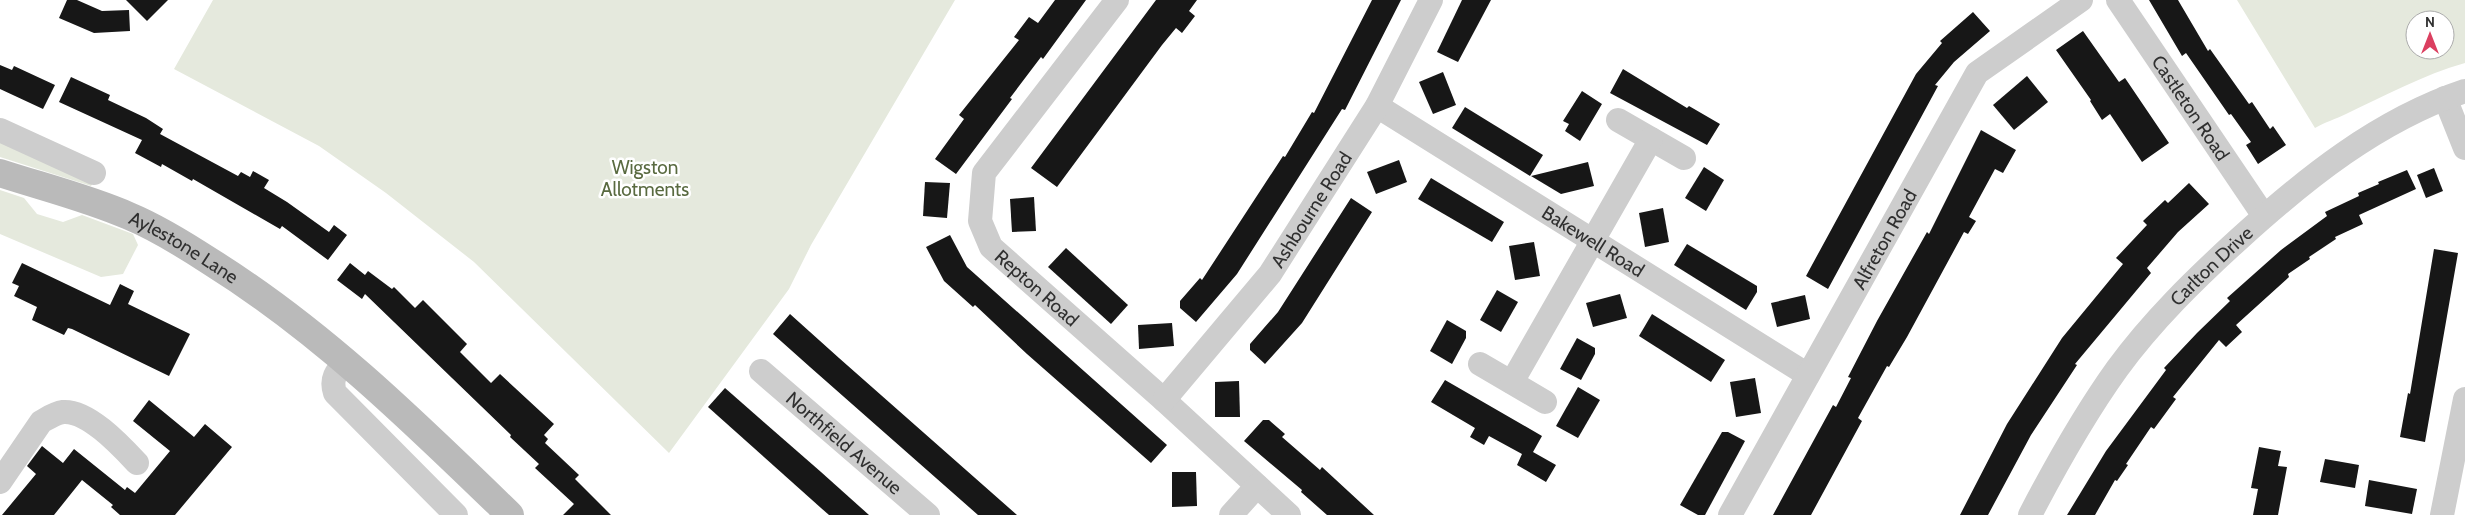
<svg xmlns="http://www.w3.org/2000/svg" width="2465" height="515" font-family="Cabin,sans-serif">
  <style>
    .green { fill: #e5e9dd; fill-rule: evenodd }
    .building { fill: #171717 }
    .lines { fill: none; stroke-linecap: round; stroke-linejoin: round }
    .minor { stroke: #cdcdcd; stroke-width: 24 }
    .secondary { stroke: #bababa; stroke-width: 28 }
    .labels { text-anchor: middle; stroke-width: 5; stroke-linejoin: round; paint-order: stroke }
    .street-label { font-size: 19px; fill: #303030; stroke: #fff }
    .park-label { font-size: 19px; fill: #596a40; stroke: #fff }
  </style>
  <rect width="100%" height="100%" fill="#fff"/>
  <g class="green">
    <path d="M 213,0 L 955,0 L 811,245 L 789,289 L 669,453 L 474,262 L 386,193 L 319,146 L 174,69 Z"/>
    <path d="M 2237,0 L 2465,0 L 2465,63 C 2423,75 2386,95 2346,114 C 2336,119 2325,122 2315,128 ZM 2415,20 L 2445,20 L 2445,50 L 2415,50 Z"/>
    <path d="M 0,139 L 94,181 L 91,186 L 0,157 Z"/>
    <path d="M 0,190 L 24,198 L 37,214 L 63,222 L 82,215 L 133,234 L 138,245 L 123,274 L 101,277 L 0,234 Z"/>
  </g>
  <g class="building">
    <path d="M 67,0 L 77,0 L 102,11 L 129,10 L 130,31 L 94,33 L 59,18 Z"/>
    <path d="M 126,0 L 168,0 L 147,21 Z"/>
    <path d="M 1055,0 L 1086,0 L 1043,59 L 1041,57 L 1010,98 L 1012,99 L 956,174 L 935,159 L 964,119 L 959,115 L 1019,40 L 1014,37 L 1029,17 L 1038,23 Z"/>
    <path d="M 1156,0 L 1197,0 L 1189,11 L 1195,16 L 1182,33 L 1176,28 L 1162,45 L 1057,187 L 1031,168 Z"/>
    <path d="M 1372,0 L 1401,0 L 1345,110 L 1342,109 L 1237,274 L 1196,322 L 1180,308 L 1180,301 L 1200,278 L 1202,280 L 1283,156 L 1285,157 L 1312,112 L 1314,113 Z"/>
    <path d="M 1462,0 L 1491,0 L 1458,62 L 1437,52 Z"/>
    <path d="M 2149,0 L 2178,0 L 2208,51 L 2210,49 L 2249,104 L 2252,102 L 2270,129 L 2273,126 L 2286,145 L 2258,164 L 2246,145 L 2251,142 L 2231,114 L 2229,115 L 2186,53 L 2182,56 Z"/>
    <path d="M 1973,12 L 1990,31 L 1954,62 L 1935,85 L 1938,86 L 1828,289 L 1806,276 L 1916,74 L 1942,43 L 1940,41 Z"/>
    <path d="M 2083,31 L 2119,82 L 2125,78 L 2169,143 L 2142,162 L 2110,114 L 2102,120 L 2090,101 L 2091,100 L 2056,50 Z"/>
    <path d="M 0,65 L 12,70 L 14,66 L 55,85 L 43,109 L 0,89 Z"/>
    <path d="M 1623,69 L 1687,108 L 1689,106 L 1720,124 L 1707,145 L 1610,93 Z"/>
    <path d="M 1443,72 L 1456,105 L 1433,114 L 1419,82 Z"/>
    <path d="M 2027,76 L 2048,102 L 2014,130 L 1993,105 Z"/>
    <path d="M 71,77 L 110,95 L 108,100 L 146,118 L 163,129 L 160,134 L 238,176 L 241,172 L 250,177 L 253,171 L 269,180 L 264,188 L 287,202 L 329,232 L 334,225 L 347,235 L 328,260 L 282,226 L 280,229 L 193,179 L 192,181 L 162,164 L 161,167 L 135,153 L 142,140 L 59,102 Z"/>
    <path d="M 1582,91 L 1602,104 L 1580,141 L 1565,131 L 1569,124 L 1563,121 Z"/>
    <path d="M 1465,107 L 1543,155 L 1530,176 L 1452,128 Z"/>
    <path d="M 1981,130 L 2016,150 L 2003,173 L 1995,169 L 1969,217 L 1976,221 L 1968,234 L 1964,232 L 1907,337 L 1889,367 L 1887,366 L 1858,418 L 1862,421 L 1811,515 L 1773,515 L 1833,405 L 1836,407 L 1851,378 L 1848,377 L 1877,321 L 1927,232 L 1929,234 Z"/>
    <path d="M 1399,160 L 1407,182 L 1376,194 L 1367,172 Z"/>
    <path d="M 1588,162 L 1594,186 L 1561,194 L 1531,176 Z"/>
    <path d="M 1704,167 L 1724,180 L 1706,211 L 1685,198 Z"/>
    <path d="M 2434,168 L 2443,191 L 2426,198 L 2417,175 Z"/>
    <path d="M 2407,170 L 2416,189 L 2359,215 L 2363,224 L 2335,237 L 2336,239 L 2309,257 L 2310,259 L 2288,274 L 2289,277 L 2236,325 L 2242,332 L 2226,347 L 2219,340 L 2173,397 L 2176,399 L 2154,429 L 2151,427 L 2126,464 L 2128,465 L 2117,481 L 2115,480 L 2095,515 L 2067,515 L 2106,451 L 2166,370 L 2164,368 L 2197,333 L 2230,301 L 2227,298 L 2281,250 L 2327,216 L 2325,212 L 2359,196 L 2358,193 L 2379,184 L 2378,182 Z"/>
    <path d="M 1431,178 L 1504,222 L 1492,242 L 1418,199 Z"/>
    <path d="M 925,182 L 950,183 L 947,218 L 923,216 Z"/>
    <path d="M 2189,183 L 2209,204 L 2178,232 L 2147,268 L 2151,273 L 2075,364 L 2077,365 L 2031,435 L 1988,515 L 1960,515 L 2007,424 L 2062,338 L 2123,264 L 2116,258 L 2147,225 L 2143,221 L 2165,200 L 2168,203 Z"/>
    <path d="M 1034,197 L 1036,231 L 1012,232 L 1010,199 Z"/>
    <path d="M 1351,198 L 1372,212 L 1302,323 L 1265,364 L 1250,350 L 1250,344 L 1278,312 Z"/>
    <path d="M 1663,208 L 1669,242 L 1645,247 L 1639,213 Z"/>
    <path d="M 950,235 L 967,267 L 1167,445 L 1151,463 L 1027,354 L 975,305 L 973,307 L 944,281 L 926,247 Z"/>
    <path d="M 1534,242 L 1540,276 L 1515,280 L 1509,246 Z"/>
    <path d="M 1687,244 L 1757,286 L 1757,292 L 1746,310 L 1674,265 Z"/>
    <path d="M 1066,248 L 1128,305 L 1111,324 L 1048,267 Z"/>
    <path d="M 2434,249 L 2458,253 L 2425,442 L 2400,437 L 2408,393 L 2410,394 Z"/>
    <path d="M 22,263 L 110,305 L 120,284 L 134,291 L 128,304 L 190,334 L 169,376 L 72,329 L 68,328 L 64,335 L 32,320 L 37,307 L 14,296 L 19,286 L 12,283 Z"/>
    <path d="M 350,263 L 365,275 L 368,271 L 392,289 L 394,287 L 415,308 L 423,300 L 467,344 L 460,352 L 491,383 L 500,374 L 554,424 L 544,435 L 548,439 L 545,443 L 579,475 L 575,479 L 611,515 L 563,515 L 574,504 L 535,468 L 539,464 L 510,437 L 511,435 L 365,294 L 362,299 L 337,280 Z"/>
    <path d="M 1497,290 L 1518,302 L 1501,332 L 1480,320 Z"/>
    <path d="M 1620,294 L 1627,318 L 1593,327 L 1586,303 Z"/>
    <path d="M 1805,295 L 1810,319 L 1777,327 L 1771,303 Z"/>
    <path d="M 790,314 L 839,358 L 1017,515 L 978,515 L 810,367 L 773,334 Z"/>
    <path d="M 1652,314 L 1725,360 L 1711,382 L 1639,336 Z"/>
    <path d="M 1447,320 L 1466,331 L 1466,338 L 1452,364 L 1430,351 Z"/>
    <path d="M 1172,323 L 1174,346 L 1139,349 L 1138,325 Z"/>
    <path d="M 1577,338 L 1595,348 L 1595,354 L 1581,380 L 1560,369 Z"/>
    <path d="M 1755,378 L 1761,413 L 1736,417 L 1730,382 Z"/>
    <path d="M 1445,380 L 1542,436 L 1533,452 L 1556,465 L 1546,482 L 1517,465 L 1522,454 L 1489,436 L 1484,445 L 1470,437 L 1475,428 L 1431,402 Z"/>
    <path d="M 1239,381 L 1240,417 L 1215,417 L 1215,382 Z"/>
    <path d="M 1578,387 L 1600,400 L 1578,438 L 1556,426 Z"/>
    <path d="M 725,388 L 821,472 L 869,515 L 829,515 L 821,508 L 708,407 Z"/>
    <path d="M 149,400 L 194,437 L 205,424 L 232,447 L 175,515 L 120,515 L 111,507 L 113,505 L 82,480 L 54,515 L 2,515 L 36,474 L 27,466 L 42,446 L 63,463 L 74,449 L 125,490 L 127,487 L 135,493 L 170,451 L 133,421 Z"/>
    <path d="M 1263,420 L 1269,420 L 1285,434 L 1282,437 L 1320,470 L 1322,467 L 1374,515 L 1327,515 L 1301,492 L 1302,490 L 1244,441 Z"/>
    <path d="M 1722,432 L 1728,432 L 1745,441 L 1705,515 L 1698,515 L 1680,505 Z"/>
    <path d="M 2259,447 L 2281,451 L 2278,466 L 2287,467 L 2278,515 L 2253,515 L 2258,489 L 2251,488 Z"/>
    <path d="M 2325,459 L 2359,465 L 2355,488 L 2320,482 Z"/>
    <path d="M 1172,472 L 1196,472 L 1197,506 L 1172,507 Z"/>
    <path d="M 2369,480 L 2417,489 L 2412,514 L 2365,506 Z"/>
  </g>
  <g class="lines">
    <g class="minor">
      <path id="s1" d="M 1117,0 L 984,173 L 980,221 L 991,247 L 1164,400 L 1289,515"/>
      <path id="s2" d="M 2118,0 L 2264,216"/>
      <path d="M 2445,98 L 2465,148"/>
      <path id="s3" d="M 1377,106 L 1808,375"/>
      <path d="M 1618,120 L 1684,158"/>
      <path d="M 0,130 L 94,173"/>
      <path d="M 346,361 C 337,371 330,378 335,393 L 456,515"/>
      <path d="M 1480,364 L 1545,402"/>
      <path id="s4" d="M 761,371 L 928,515"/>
      <path d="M 1512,382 L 1651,139"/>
      <path id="s5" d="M 1164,400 L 1270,274 L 1377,106 L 1431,0"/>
      <path d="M 0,482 L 41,422 C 48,418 55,413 63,412 C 88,410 121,446 137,463"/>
      <path d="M 1231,515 L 1257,486"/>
      <path id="s6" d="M 1730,515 L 1977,73 L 2081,0"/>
      <path id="s7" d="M 2030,515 C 2056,465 2084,415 2117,369 C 2152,321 2195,279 2239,239 C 2305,179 2378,120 2465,91"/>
      <path d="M 2442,515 L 2465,399"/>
    </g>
    <path class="secondary" id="s8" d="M 0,173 C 43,187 88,198 129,216 C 158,228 185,245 211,262 C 323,332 416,424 510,515"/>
  </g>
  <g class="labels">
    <g class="street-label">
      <text dy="7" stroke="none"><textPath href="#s2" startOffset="130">Castleton Road</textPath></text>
      <text dy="7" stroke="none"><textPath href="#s5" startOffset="241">Ashbourne Road</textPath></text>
      <text dy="7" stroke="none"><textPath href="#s6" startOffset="316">Alfreton Road</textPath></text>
      <text dy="7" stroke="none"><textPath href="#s3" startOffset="255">Bakewell Road</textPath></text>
      <text dy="7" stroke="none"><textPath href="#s8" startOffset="199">Aylestone Lane</textPath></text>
      <text dy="7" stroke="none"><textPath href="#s7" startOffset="310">Carlton Drive</textPath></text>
      <text dy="7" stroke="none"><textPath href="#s1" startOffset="356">Repton Road</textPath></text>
      <text dy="7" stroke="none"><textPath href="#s4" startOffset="110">Northfield Avenue</textPath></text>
    </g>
    <g class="park-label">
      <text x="645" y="174">Wigston<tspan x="645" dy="22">Allotments</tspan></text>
    </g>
  </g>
  <g transform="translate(2430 35)"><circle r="24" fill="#ffffff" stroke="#acacac"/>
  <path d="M0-4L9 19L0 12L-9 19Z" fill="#db3f60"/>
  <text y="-8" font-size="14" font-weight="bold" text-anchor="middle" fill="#303030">N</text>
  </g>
</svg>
